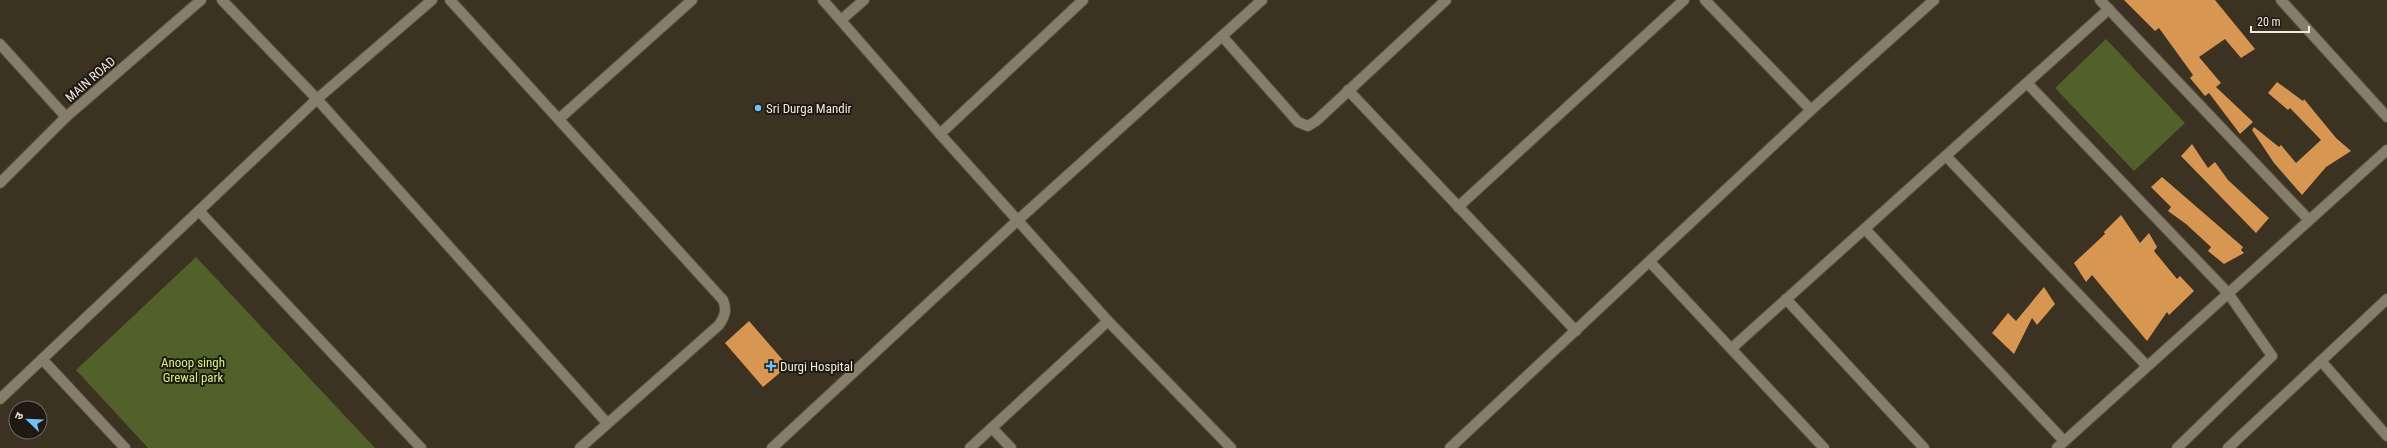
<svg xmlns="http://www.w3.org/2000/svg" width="2387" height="448" font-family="'Roboto Condensed','Noto Sans Devanagari',sans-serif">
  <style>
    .green { fill: #526029 }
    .building { fill: #d79652 }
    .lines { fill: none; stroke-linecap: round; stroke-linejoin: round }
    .minor-casing { stroke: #574f41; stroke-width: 12 }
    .minor { stroke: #877d6b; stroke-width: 10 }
    .poi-dot { fill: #73c0f6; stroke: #1e1a13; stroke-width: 1.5 }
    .labels { text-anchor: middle; stroke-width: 4; stroke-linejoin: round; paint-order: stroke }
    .street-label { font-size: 13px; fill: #efe9df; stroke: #1e1a13 }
    .poi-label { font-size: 13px; fill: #efe9df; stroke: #1e1a13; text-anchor: start }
    .park-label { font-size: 13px; fill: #d3f17e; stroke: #1e1a13 }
  </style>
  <rect width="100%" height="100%" fill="#3b3222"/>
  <g class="green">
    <path d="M 2106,39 L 2185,123 L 2134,171 L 2055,88 Z"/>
    <path d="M 196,257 L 375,448 L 148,448 L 76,370 Z"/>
  </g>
  <g class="building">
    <path d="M 2124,0 L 2215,0 L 2255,49 L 2241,58 L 2225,39 L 2199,57 L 2221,83 L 2216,87 L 2253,122 L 2240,134 L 2209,93 L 2205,96 L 2190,78 L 2193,75 L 2159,28 L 2155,31 Z"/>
    <path d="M 2277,82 L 2303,101 L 2304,99 L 2336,138 L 2351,151 L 2326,167 L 2302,195 L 2274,163 L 2252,130 L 2254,127 L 2279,147 L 2281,145 L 2296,163 L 2321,140 L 2290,108 L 2288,110 L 2268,93 Z"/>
    <path d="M 2192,144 L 2208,168 L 2215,162 L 2228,180 L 2269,218 L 2256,233 L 2181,156 Z"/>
    <path d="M 2162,177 L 2243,247 L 2241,250 L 2244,253 L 2224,264 L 2208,251 L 2211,247 L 2186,224 L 2168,211 L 2171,207 L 2151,187 Z"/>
    <path d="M 2121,215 L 2140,243 L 2149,233 L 2157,247 L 2154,251 L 2177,279 L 2180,276 L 2194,291 L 2169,315 L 2167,312 L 2147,341 L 2092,275 L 2086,282 L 2074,263 L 2105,234 L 2104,232 Z"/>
    <path d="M 2044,287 L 2055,304 L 2037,325 L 2032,318 L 2014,354 L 1992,333 L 2008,313 L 2016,321 Z"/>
    <path d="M 749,321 L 788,366 L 763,387 L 725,343 Z"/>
  </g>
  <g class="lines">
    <defs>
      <g id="minor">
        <path d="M 432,0 L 317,99 L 607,423"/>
        <path d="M 450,0 L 723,300 C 727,310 725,316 719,325 L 580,448"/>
        <path d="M 823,0 L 940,134 L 1108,321 L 1231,448"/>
        <path d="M 1705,0 L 1811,110"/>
        <path d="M 2100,0 L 2309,220"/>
        <path d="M 2281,0 L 2387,117"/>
        <path d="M 841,20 L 864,0"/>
        <path d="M 1222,36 L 1298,122 L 1308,126 L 1316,121 L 1446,0"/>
        <path d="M 0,44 L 66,117"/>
        <path d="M 2027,83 L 2228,293 L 2272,356 L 2177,448"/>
        <path d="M 1348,90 L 1576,331"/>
        <path d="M 559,119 L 692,0"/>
        <path d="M 940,134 L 1083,0"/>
        <path d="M 1946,156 L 2147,366"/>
        <path d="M 0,183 L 66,117 L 201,0"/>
        <path d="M 1458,207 L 1684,0"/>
        <path d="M 199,211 L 421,448"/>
        <path d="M 1865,229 L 2064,441"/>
        <path d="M 1650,262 L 1824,448"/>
        <path d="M 1786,299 L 1924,448"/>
        <path d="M 1732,348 L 2109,9"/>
        <path d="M 42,359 L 125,448"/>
        <path d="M 2321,361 L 2387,299"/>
        <path d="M 0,399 L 317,99 L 222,0"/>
        <path d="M 992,428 L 1011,448"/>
        <path d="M 772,448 L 1018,220 L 1262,0"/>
        <path d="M 970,448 L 1108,321"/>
        <path d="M 1450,448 L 1811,110 L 1934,0"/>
        <path d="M 2057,448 L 2387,150"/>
        <path d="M 2228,448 L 2321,361 L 2387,436"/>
      </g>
    </defs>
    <use href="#minor" class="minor-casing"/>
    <use href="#minor" class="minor"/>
  </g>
  <g class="poi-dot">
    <circle cx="758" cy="108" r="4"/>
    <path d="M769 360h4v4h4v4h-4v4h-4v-4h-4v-4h4z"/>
  </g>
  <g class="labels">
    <g class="street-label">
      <text transform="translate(90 79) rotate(-41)" y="5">MAIN ROAD</text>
    </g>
    <g class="poi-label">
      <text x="766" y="113">Sri Durga Mandir</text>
      <text x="780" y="371">Durgi Hospital</text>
    </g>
    <g class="park-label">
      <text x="193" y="367">Anoop singh<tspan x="193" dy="15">Grewal park</tspan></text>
    </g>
  </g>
  <g transform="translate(28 420) rotate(293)"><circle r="19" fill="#1e1a13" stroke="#726d65"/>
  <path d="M0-3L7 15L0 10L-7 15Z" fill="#73c0f6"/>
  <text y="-6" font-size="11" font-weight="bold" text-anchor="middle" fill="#efe9df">उ</text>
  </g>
  <path d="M2251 26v6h58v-6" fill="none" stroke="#efe9df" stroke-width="2"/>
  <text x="2257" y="26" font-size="12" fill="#efe9df" stroke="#1e1a13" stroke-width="3" paint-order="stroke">20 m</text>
</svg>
